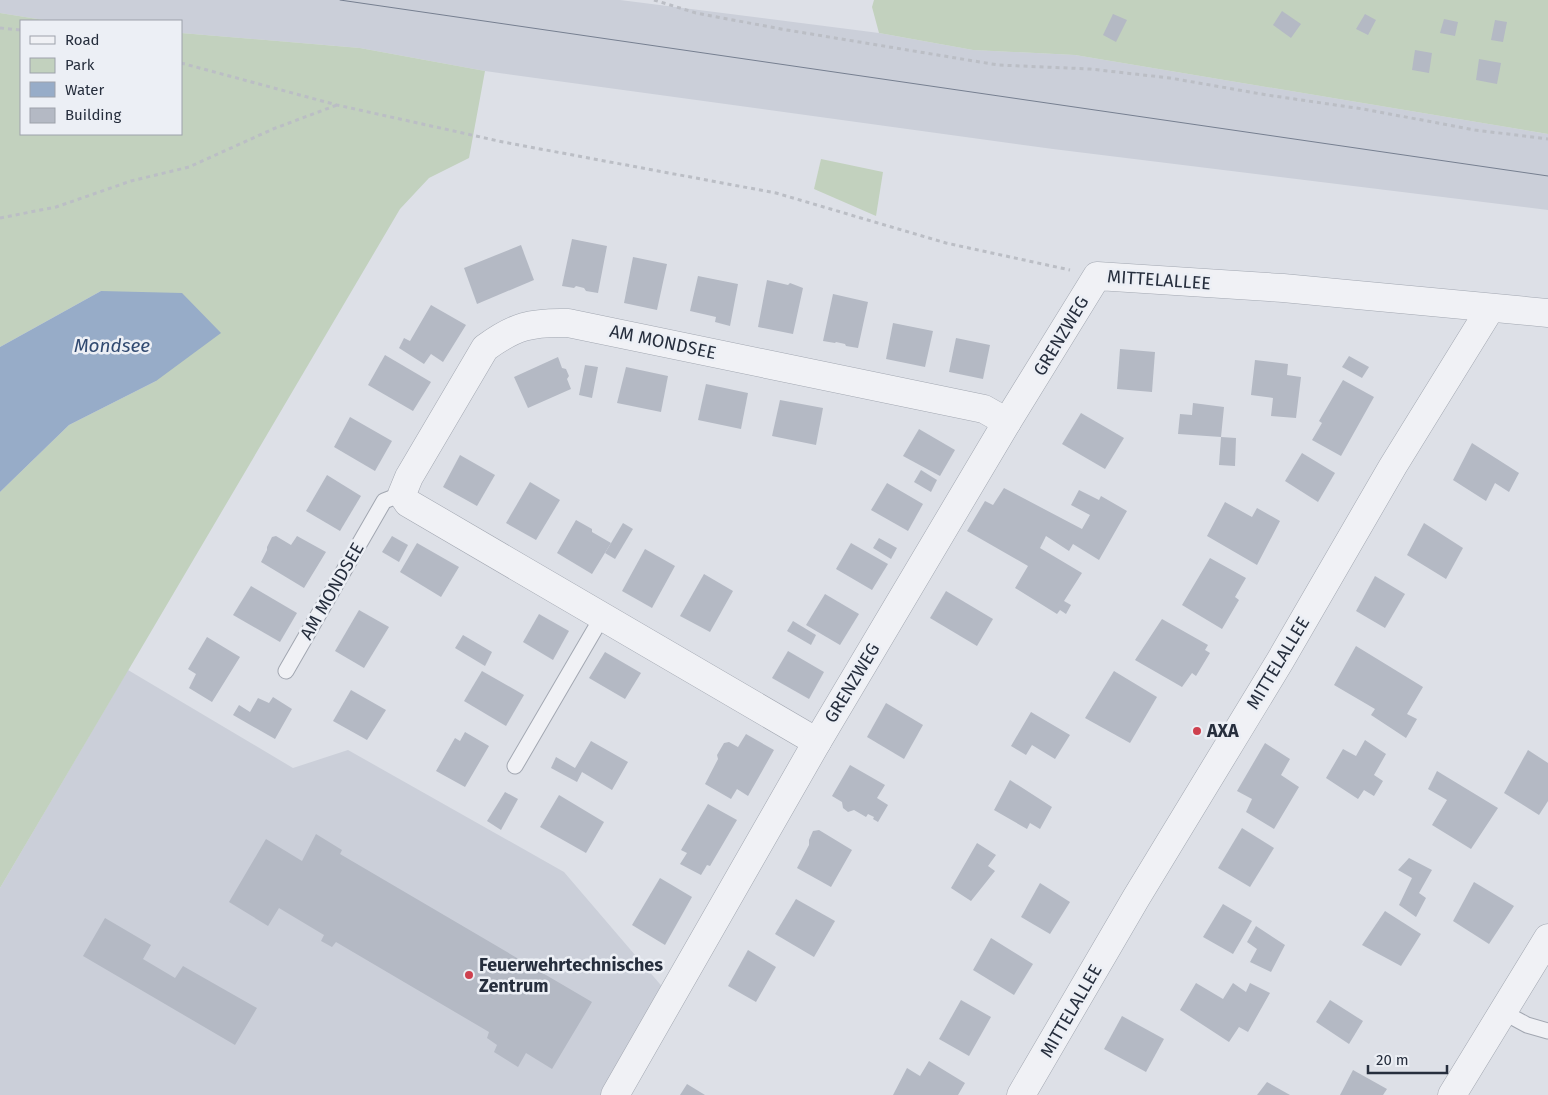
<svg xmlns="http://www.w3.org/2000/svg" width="1548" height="1095" font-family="'Fira Sans',sans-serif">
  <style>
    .built { fill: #cbcfd9 }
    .green { fill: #c2d1be }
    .water { fill: #97acc8 }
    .building { fill: #b4b9c4 }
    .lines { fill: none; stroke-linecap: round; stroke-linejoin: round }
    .service-casing { stroke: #a2a7b1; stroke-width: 17 }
    .minor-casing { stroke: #a2a7b1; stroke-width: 29 }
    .path { stroke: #bbbec5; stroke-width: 3; stroke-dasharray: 4 4; stroke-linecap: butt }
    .service { stroke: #f0f1f5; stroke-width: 15 }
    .minor { stroke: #f0f1f5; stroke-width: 28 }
    .tram { stroke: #767f90; stroke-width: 1 }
    .poi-dot { fill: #ce404e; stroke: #eceff5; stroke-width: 2 }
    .labels { text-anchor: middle; stroke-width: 5; stroke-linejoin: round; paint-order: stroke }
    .street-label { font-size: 18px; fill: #262e3d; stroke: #eceff5 }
    .poi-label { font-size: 18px; font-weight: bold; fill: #262e3d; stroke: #eceff5; text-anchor: start }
    .water-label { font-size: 19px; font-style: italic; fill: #314a71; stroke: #eceff5 }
  </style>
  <rect width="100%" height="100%" fill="#dde0e7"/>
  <g class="built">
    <path d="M 0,0 L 620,0 L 879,33 L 973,50 L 1075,55 L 1548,134 L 1548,210 L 1053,149 L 485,71 L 360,48 L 181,33 L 181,21 L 50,21 L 0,13 Z"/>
    <path d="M 128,670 L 293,768 L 348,750 L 564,872 L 665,990 L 604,1095 L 0,1095 L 0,888 Z"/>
  </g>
  <g class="green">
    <path d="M 874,0 L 1548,0 L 1548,134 L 1075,55 L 973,50 L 879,33 L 872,7 Z"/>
    <path d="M 0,13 L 50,21 L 21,21 L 21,134 L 181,134 L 181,33 L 360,48 L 485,71 L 469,158 L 429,178 L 400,209 L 0,888 L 0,492 L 69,425 L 156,381 L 101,291 L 0,347 Z"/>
    <path d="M 821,159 L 883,172 L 876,216 L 814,189 Z"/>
  </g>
  <path class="water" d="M 101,291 L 182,293 L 221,333 L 156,381 L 69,425 L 0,492 L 0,347 Z"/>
  <g class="building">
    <path d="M 1282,11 L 1301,24 L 1291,38 L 1273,25 Z"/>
    <path d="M 1113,14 L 1127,20 L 1116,42 L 1103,35 Z"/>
    <path d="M 1365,14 L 1376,20 L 1368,35 L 1356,29 Z"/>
    <path d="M 1444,19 L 1458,22 L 1455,36 L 1440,33 Z"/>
    <path d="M 1495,20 L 1507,22 L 1503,42 L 1491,40 Z"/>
    <path d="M 1415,50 L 1432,53 L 1429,73 L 1412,70 Z"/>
    <path d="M 1479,59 L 1501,63 L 1497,84 L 1476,80 Z"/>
    <path d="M 572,239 L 607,246 L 598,293 L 586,291 L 584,288 L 576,286 L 574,288 L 562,286 Z"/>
    <path d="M 521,245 L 534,280 L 477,304 L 464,268 Z"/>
    <path d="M 633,257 L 667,264 L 657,310 L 624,303 Z"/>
    <path d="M 698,276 L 738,284 L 730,326 L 715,322 L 716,317 L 690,311 Z"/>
    <path d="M 767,280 L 788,285 L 790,283 L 803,288 L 793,334 L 758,327 Z"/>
    <path d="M 833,294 L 868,302 L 858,348 L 846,346 L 845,344 L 836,342 L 835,343 L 823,341 Z"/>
    <path d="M 431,305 L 466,325 L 443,362 L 431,354 L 424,364 L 399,348 L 404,338 L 410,341 Z"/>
    <path d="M 893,323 L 933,331 L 925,367 L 886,359 Z"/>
    <path d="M 956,338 L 990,345 L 983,379 L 949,372 Z"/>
    <path d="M 1120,349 L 1155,352 L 1152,392 L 1117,389 Z"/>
    <path d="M 385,355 L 431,382 L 413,411 L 368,385 Z"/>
    <path d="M 1349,356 L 1369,367 L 1362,378 L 1342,367 Z"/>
    <path d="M 558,357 L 562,368 L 566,369 L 569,376 L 567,379 L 571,389 L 528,408 L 514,377 Z"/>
    <path d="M 1255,360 L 1288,364 L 1287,375 L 1301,377 L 1296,418 L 1271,416 L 1273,398 L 1251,395 Z"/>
    <path d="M 585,365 L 598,367 L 592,398 L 579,395 Z"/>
    <path d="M 626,367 L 668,376 L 661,412 L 617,403 Z"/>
    <path d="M 1343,380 L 1374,397 L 1341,456 L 1312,440 L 1322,423 L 1319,421 Z"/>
    <path d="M 706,384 L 748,393 L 741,429 L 698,420 Z"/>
    <path d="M 780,400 L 823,408 L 816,445 L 772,436 Z"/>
    <path d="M 1193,403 L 1224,407 L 1221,437 L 1178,434 L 1180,414 L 1192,415 Z"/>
    <path d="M 1081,413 L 1124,438 L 1105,469 L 1062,444 Z"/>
    <path d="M 350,417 L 392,441 L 375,471 L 334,447 Z"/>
    <path d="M 919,429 L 955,450 L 940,476 L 903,456 Z"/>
    <path d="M 1221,437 L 1236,438 L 1235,466 L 1219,465 Z"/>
    <path d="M 1472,443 L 1519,473 L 1509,492 L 1495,483 L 1486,501 L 1453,480 Z"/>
    <path d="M 1302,453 L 1335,473 L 1318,502 L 1285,481 Z"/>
    <path d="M 460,455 L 495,475 L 477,506 L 443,487 Z"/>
    <path d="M 921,470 L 937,480 L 931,492 L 914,482 Z"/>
    <path d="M 327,475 L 361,496 L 340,531 L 306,511 Z"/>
    <path d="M 530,482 L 560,500 L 536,540 L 506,523 Z"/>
    <path d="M 887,483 L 923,504 L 908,531 L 871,510 Z"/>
    <path d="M 1004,488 L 1082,529 L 1090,515 L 1071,505 L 1079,490 L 1099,500 L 1101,496 L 1127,511 L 1099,560 L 1073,544 L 1069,551 L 1046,536 L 1040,548 L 1082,573 L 1064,601 L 1071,605 L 1066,614 L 1060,610 L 1057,614 L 1015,588 L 1028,566 L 967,531 L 985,501 L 993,505 Z"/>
    <path d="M 1225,502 L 1252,517 L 1257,508 L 1280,521 L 1257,565 L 1207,536 Z"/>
    <path d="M 576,520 L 592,529 L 592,532 L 611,543 L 592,574 L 557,553 Z"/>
    <path d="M 623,523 L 633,529 L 615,559 L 605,553 Z"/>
    <path d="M 1424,523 L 1463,548 L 1446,579 L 1407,555 Z"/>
    <path d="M 276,536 L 291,545 L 297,536 L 326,552 L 304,588 L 261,562 L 267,550 L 267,547 L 272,537 Z"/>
    <path d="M 392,536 L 408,545 L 399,562 L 382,552 Z"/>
    <path d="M 879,538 L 897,548 L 891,559 L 873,548 Z"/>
    <path d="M 417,543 L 459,567 L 441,597 L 400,572 Z"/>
    <path d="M 851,543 L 888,564 L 872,590 L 836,569 Z"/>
    <path d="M 645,549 L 675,566 L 652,608 L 622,591 Z"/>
    <path d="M 1210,558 L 1246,578 L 1235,597 L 1239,600 L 1222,629 L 1182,605 Z"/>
    <path d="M 704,574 L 733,591 L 710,632 L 680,616 Z"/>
    <path d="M 1375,576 L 1405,594 L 1385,628 L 1356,611 Z"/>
    <path d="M 251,586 L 297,613 L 280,642 L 233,615 Z"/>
    <path d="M 946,591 L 993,619 L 977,646 L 930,618 Z"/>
    <path d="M 825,594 L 859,614 L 840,645 L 806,625 Z"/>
    <path d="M 359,610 L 389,627 L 364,668 L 335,651 Z"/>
    <path d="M 539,614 L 569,631 L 553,660 L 523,642 Z"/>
    <path d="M 1162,619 L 1208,645 L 1205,650 L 1210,653 L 1196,676 L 1192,673 L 1182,687 L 1135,660 Z"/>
    <path d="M 793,621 L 816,635 L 811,645 L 787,631 Z"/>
    <path d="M 463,635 L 492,652 L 485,666 L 455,648 Z"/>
    <path d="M 207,637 L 240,657 L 212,702 L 189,688 L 196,674 L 188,669 Z"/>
    <path d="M 1356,646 L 1423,687 L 1407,714 L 1417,719 L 1406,738 L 1371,715 L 1375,709 L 1334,685 Z"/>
    <path d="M 788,651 L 824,672 L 809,699 L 772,678 Z"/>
    <path d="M 605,652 L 641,673 L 625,699 L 589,678 Z"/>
    <path d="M 482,671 L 524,695 L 506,726 L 464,701 Z"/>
    <path d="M 1114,671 L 1157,697 L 1130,743 L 1085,718 Z"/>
    <path d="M 351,690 L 386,710 L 367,740 L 333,721 Z"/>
    <path d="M 273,697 L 292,709 L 275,739 L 233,715 L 239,705 L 250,712 L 258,698 L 269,703 Z"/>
    <path d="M 886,703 L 923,725 L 904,759 L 867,737 Z"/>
    <path d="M 1031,712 L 1070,735 L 1055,759 L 1032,745 L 1026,755 L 1011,746 Z"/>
    <path d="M 465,732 L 489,746 L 465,787 L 436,771 L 455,738 L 460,741 Z"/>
    <path d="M 746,734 L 774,750 L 748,796 L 737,789 L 731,799 L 705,784 L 718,759 L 717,755 L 724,743 L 729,742 L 738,747 Z"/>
    <path d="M 1365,740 L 1386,754 L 1374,775 L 1383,781 L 1374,796 L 1364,790 L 1358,799 L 1326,778 L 1343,749 L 1356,756 Z"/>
    <path d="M 591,741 L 628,762 L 612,790 L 582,772 L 577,782 L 551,768 L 556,757 L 575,768 Z"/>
    <path d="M 1265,743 L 1290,759 L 1281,775 L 1299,787 L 1274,829 L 1246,812 L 1252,799 L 1237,791 Z"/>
    <path d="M 1528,750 L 1548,763 L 1548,801 L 1539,815 L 1504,793 Z"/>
    <path d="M 850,765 L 885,785 L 877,798 L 888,805 L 878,822 L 873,819 L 874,817 L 868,814 L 866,817 L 854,810 L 848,812 L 843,808 L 842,802 L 832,796 Z"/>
    <path d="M 1437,771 L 1498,808 L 1471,849 L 1432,825 L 1447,800 L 1428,789 Z"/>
    <path d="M 1010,780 L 1052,807 L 1040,829 L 1030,823 L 1027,829 L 994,810 Z"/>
    <path d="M 505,792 L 518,799 L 501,830 L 487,821 Z"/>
    <path d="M 559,795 L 604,822 L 586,853 L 540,827 Z"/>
    <path d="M 708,804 L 737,820 L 710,866 L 707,865 L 701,875 L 680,864 L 687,853 L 681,850 Z"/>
    <path d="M 1242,828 L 1274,848 L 1250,887 L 1218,868 Z"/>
    <path d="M 819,830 L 852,850 L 831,887 L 797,868 L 809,845 L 809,840 L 813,831 Z"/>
    <path d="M 316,834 L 342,850 L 340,854 L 592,1002 L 552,1069 L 526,1053 L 518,1067 L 494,1052 L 497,1045 L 487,1038 L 489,1032 L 336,942 L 332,947 L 321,941 L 324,935 L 279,908 L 268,926 L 229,902 L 266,839 L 302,861 Z"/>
    <path d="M 977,843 L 996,855 L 988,866 L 995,871 L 971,901 L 951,888 Z"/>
    <path d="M 1409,858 L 1432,870 L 1419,893 L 1426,898 L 1416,917 L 1399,905 L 1412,878 L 1398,870 Z"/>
    <path d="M 660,878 L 692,897 L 665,945 L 632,925 Z"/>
    <path d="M 1474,882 L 1514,906 L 1489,944 L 1453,921 Z"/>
    <path d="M 1040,883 L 1070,902 L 1050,934 L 1021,917 Z"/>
    <path d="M 796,899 L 835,921 L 814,957 L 775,934 Z"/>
    <path d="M 1223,904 L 1252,921 L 1233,954 L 1203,937 Z"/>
    <path d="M 1385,911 L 1421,934 L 1401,966 L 1362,945 Z"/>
    <path d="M 105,918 L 151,945 L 143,959 L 175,978 L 183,966 L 257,1008 L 235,1045 L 83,956 Z"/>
    <path d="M 1256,926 L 1285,945 L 1271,972 L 1250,962 L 1257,949 L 1247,942 Z"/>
    <path d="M 991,938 L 1033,964 L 1014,995 L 973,970 Z"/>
    <path d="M 748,950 L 776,967 L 756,1002 L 728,986 Z"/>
    <path d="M 1196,983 L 1223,999 L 1233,983 L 1246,992 L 1250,983 L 1270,993 L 1248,1032 L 1239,1027 L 1229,1042 L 1180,1010 Z"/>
    <path d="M 961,1000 L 991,1017 L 969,1056 L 939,1039 Z"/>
    <path d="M 1330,1000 L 1363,1021 L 1349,1044 L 1316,1022 Z"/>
    <path d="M 1122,1016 L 1164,1039 L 1146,1072 L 1104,1049 Z"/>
    <path d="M 929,1061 L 965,1083 L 958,1095 L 893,1095 L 907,1068 L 920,1076 Z"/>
    <path d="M 1353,1070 L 1387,1089 L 1383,1095 L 1340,1095 Z"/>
    <path d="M 1267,1082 L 1290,1095 L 1257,1095 Z"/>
    <path d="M 687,1084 L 705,1095 L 680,1095 Z"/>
  </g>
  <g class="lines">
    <defs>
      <g id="service">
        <path d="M 286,671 L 384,501 L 402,494"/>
        <path d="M 515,766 L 602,617"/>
        <path d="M 1503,1012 L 1527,1025 L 1548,1031"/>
      </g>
      <g id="minor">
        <path d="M 817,742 L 408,503 L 402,494 L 409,477 L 485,348 C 515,326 531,322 568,323 L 984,409 L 1007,422"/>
        <path d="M 615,1095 L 817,742 L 1007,422 L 1097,276 L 1283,288 L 1548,313"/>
        <path d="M 1021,1095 L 1136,898 L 1280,661 L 1393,466 L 1490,309"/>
        <path d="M 1452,1095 L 1548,938"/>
      </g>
    </defs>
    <use href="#service" class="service-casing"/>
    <use href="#minor" class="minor-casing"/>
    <g class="path">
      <path d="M 654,0 L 696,13 L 781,29 L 998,65 L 1090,69 L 1170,78 L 1267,95 L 1363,109 L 1475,130 L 1548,139"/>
      <path d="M 0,28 L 21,30"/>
      <path d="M 181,63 L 337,105 L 503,142 L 776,193 L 946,243 L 1070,270"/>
      <path d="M 0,218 L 56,207 L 131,181 L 189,167 L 273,129 L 337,105"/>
    </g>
    <use href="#service" class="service"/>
    <use href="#minor" class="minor"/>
    <path class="tram" d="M 340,0 L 1548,176"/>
  </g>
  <g class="poi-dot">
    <circle cx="1197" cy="731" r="5"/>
    <circle cx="469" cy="975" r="5"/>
  </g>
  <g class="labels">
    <g class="street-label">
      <text transform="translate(1159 280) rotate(4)" y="6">MITTELALLEE</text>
      <text transform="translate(1061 336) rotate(-59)" y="6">GRENZWEG</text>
      <text transform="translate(663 342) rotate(12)" y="6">AM MONDSEE</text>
      <text transform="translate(332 591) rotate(-60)" y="6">AM MONDSEE</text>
      <text transform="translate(1278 663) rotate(-59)" y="6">MITTELALLEE</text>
      <text transform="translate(852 683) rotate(-59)" y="6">GRENZWEG</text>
      <text transform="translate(1071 1011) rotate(-60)" y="6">MITTELALLEE</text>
    </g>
    <g class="poi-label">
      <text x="1207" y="737">AXA</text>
      <text x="479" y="971">Feuerwehrtechnisches<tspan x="479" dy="21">Zentrum</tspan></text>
    </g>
    <g class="water-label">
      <text x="112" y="352">Mondsee</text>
    </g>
  </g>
  <rect x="20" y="20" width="162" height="115" fill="#eceff5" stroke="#9da2ab"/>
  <rect x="30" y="36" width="25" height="8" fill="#f0f1f5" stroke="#9da2ab"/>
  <text x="65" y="45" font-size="15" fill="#262e3d">Road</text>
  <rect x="30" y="58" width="25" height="15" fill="#c2d1be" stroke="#9da2ab"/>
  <text x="65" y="70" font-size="15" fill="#262e3d">Park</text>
  <rect x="30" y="82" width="25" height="15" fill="#97acc8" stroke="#9da2ab"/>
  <text x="65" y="95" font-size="15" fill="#262e3d">Water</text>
  <rect x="30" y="108" width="25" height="15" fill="#b4b9c4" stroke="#9da2ab"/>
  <text x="65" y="120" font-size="15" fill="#262e3d">Building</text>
  <path d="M1368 1065v8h79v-8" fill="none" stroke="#262e3d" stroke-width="2.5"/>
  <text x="1376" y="1065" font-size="15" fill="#262e3d" stroke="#eceff5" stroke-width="4" paint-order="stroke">20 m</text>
</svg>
